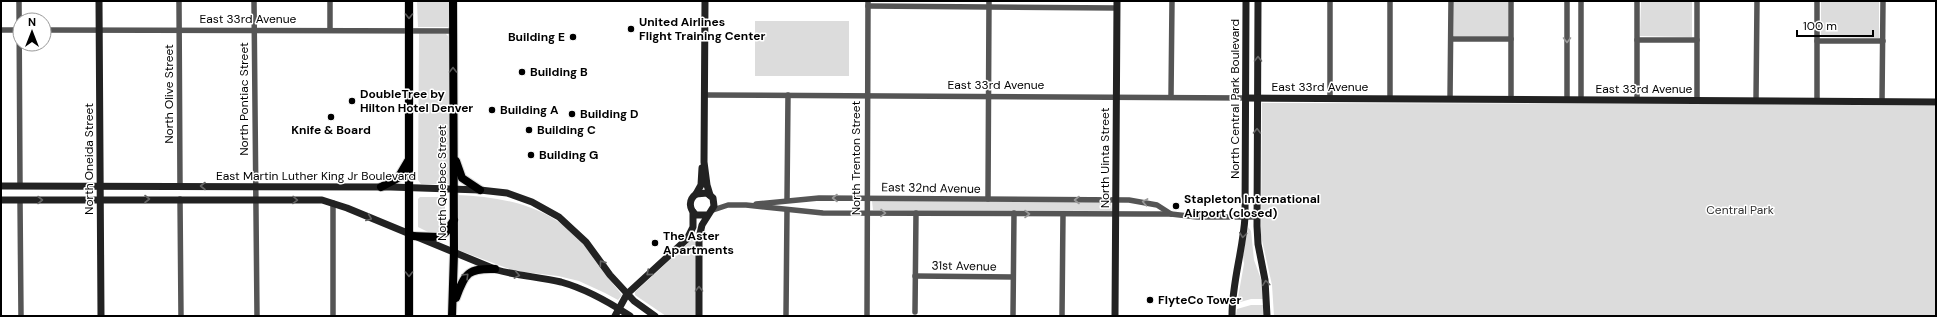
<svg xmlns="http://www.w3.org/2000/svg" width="1937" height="317" font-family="'DM Sans',sans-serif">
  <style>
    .green { fill: #dcdcdc }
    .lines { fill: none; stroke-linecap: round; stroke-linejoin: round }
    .primary-casing { stroke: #dbdbdb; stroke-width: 10 }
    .street { stroke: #555; stroke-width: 5.5 }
    .secondary { stroke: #222; stroke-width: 7 }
    .primary { stroke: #000; stroke-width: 8 }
    .oneway { stroke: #595959 }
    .oneway2 { stroke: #999 }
    .oneway3 { stroke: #646464 }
    .poi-dot { fill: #000; stroke: #fff; stroke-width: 1.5 }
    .labels { text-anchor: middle; stroke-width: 3; stroke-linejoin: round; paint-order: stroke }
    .street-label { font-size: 12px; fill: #000; stroke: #fff }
    .poi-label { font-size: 12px; font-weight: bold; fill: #000; stroke: #fff; text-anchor: start }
    .park-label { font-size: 12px; fill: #333; stroke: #fff }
  </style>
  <rect width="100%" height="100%" fill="#fff"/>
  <g class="green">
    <path d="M 417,1 L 448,1 L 448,27 L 418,27 Z"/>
    <rect x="1454" y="1" width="54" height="35"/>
    <path d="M 1641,1 L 1692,1 L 1692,37 L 1640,36 Z"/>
    <path d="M 1821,1 L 1879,1 L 1879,38 L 1821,37 Z"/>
    <rect x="755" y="21" width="94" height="55"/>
    <path d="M 419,33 L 446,34 L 449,37 L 449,184 L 421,184 L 418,180 Z"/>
    <path d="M 1262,103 L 1756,104 L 1936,106 L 1936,316 L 1274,316 L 1272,285 L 1261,236 Z"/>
    <path d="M 457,195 C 507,197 554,207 587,248 C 599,263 609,280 622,295 L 618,300 L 605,293 L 579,281 L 558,276 L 515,271 L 458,250 Z"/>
    <path d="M 439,197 L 445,202 L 445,227 L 444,231 L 434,235 L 418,227 L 418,199 L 420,197 Z"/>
    <path d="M 872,201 L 1111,202 L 1112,211 L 873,210 Z"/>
    <path d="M 1248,227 L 1251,231 L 1254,260 L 1262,282 L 1263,299 L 1251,299 L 1237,303 L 1244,264 L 1243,256 Z"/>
    <path d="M 692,237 L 696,238 L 697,316 L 666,316 L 635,295 L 635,292 L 687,244 Z"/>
    <path d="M 1251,305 L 1264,305 L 1264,315 L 1236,315 L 1237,309 Z"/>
  </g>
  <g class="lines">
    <defs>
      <g id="primary">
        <path d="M 456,161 L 462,178 L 480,190"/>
        <path d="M 381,187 L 398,178 L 408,161"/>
        <path d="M 411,236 L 440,237 L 446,232 L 454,220"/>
        <path d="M 456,298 C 465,273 468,268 495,269"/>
        <path d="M 409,316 L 409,1"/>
        <path d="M 452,316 L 454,253 L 453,1"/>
      </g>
    </defs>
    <use href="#primary" class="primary-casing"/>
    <g class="street">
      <path d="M 19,1 L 20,186"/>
      <path d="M 179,1 L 180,186"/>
      <path d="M 254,1 L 257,316"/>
      <path d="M 330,1 L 330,30"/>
      <path d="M 1511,1 L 1511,99"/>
      <path d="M 868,6 L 1117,8"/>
      <path d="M 1,30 L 20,30"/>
      <path d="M 44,30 L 453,31"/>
      <path d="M 1451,39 L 1511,39"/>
      <path d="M 1637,40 L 1697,40"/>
      <path d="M 1817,41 L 1883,41"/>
      <path d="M 705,95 L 1246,98"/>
      <path d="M 1171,97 L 1172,1"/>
      <path d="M 1330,98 L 1330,1"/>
      <path d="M 1390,99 L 1390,1"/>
      <path d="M 1450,99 L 1451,1"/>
      <path d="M 1567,99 L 1567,1"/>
      <path d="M 1581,99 L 1581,1"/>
      <path d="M 1637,100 L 1637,1"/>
      <path d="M 1697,100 L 1697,1"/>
      <path d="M 1756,100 L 1757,1"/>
      <path d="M 1817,101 L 1817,1"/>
      <path d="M 1882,102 L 1883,1"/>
      <path d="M 180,199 L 181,316"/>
      <path d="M 988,199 L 989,1"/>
      <path d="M 20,200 L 21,316"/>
      <path d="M 787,200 L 788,95"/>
      <path d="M 756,204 L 819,198 L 1129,200 L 1157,205 L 1171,214"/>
      <path d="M 713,210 L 728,205 L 746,205 L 823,213 L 1143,214 L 1171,214 L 1197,217 L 1257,217"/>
      <path d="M 915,276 L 1013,277"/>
      <path d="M 915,312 L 916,213"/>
      <path d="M 333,316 L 333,203"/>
      <path d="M 786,316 L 787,210"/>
      <path d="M 867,316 L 868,1"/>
      <path d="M 1013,316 L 1014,213"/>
      <path d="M 1062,316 L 1063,214"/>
    </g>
    <g class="secondary">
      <path d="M 99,1 L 101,316"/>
      <path d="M 705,1 L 704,162 L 707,185 L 710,195"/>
      <path d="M 1258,1 L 1257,226 L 1258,244 L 1265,280 L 1267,316"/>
      <path d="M 1246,98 L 1936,102"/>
      <path d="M 1,186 L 391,187 L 480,190 L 507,193 L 532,202 L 559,217 L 586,242 L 610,275 L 634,301 L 655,316"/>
      <path d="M 696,194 L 701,185 L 702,168"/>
      <path d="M 1,200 L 322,200 L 347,208 L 497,270 C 518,276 540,277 561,282 C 586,289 609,302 630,316"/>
      <path d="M 615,316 L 627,294 L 687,239 L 693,227 L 693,212"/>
      <path d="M 699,316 L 699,238 L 702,225 L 714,206 L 713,198 L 707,193 L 696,194 C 688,200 689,209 696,215 L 708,215"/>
      <path d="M 1115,316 L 1117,1"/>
      <path d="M 1232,316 C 1232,281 1243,251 1245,217 L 1246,1"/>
    </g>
    <use href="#primary" class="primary"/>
  </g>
  <defs><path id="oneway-chevron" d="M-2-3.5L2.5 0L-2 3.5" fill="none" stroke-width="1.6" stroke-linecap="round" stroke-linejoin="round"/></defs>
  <g class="oneway">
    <use href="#oneway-chevron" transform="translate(409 16) rotate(90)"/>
    <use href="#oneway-chevron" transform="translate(453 70) rotate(-90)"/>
    <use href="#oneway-chevron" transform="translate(409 274) rotate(90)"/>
    <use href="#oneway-chevron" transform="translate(466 276) rotate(-45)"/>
  </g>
  <g class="oneway2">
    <use href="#oneway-chevron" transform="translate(1567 40) rotate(90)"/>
    <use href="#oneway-chevron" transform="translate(835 198) rotate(180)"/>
    <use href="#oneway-chevron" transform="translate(1077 200) rotate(-180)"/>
    <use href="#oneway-chevron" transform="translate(1145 202) rotate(-169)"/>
    <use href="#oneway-chevron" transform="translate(883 213) rotate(1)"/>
    <use href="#oneway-chevron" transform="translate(1027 214)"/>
  </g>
  <g class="oneway3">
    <use href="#oneway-chevron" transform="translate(1258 59) rotate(-90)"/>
    <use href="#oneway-chevron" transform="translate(1257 131) rotate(-89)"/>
    <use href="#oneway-chevron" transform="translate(203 186) rotate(-180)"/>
    <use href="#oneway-chevron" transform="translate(147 199)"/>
    <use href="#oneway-chevron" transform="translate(40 200)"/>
    <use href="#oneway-chevron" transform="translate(295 200) rotate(1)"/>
    <use href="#oneway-chevron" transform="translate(369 218) rotate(23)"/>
    <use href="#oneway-chevron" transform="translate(1243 235) rotate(97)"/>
    <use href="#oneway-chevron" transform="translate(602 263) rotate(-125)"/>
    <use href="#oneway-chevron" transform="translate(649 273) rotate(139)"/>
    <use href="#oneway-chevron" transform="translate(517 275) rotate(11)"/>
    <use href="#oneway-chevron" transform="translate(1266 283) rotate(-97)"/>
    <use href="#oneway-chevron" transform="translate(699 289) rotate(-90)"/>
  </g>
  <g class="poi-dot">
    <circle cx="631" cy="29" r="4"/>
    <circle cx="573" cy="37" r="4"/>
    <circle cx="522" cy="72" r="4"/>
    <circle cx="352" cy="101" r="4"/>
    <circle cx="492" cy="110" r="4"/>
    <circle cx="572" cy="114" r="4"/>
    <circle cx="331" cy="117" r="4"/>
    <circle cx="529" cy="130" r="4"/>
    <circle cx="531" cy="155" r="4"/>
    <circle cx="1176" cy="206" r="4"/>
    <circle cx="655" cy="243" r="4"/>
    <circle cx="1150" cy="300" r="4"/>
  </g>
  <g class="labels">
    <g class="street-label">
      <text x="248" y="23">East 33rd Avenue</text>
      <text x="996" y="89">East 33rd Avenue</text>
      <text x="1320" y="91">East 33rd Avenue</text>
      <text x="1644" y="93">East 33rd Avenue</text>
      <text transform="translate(169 94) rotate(-90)" y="4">North Olive Street</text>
      <text transform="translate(244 99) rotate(-90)" y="4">North Pontiac Street</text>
      <text transform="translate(1235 99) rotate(-90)" y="4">North Central Park Boulevard</text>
      <text transform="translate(856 158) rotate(-90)" y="4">North Trenton Street</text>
      <text transform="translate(1105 158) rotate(-90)" y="4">North Uinta Street</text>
      <text transform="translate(89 159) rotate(-90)" y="4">North Oneida Street</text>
      <text x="316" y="180">East Martin Luther King Jr Boulevard</text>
      <text transform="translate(442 183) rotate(-90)" y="4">North Quebec Street</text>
      <text transform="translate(931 188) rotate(1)" y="4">East 32nd Avenue</text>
      <text transform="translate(964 266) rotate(1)" y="4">31st Avenue</text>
    </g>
    <g class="poi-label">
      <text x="639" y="26">United Airlines<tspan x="639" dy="14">Flight Training Center</tspan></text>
      <text x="565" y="41" text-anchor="end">Building E</text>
      <text x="530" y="76">Building B</text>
      <text x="360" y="98">DoubleTree by<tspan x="360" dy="14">Hilton Hotel Denver</tspan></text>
      <text x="500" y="114">Building A</text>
      <text x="580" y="118">Building D</text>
      <text x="331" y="134" text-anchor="middle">Knife &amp; Board</text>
      <text x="537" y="134">Building C</text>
      <text x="539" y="159">Building G</text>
      <text x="1184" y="203">Stapleton International<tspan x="1184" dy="14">Airport (closed)</tspan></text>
      <text x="663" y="240">The Aster<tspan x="663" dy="14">Apartments</tspan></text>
      <text x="1158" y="304">FlyteCo Tower</text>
    </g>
    <g class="park-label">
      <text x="1740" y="214">Central Park</text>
    </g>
  </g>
  <rect width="1937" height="317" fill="none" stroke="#000000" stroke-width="4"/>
  <g transform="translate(32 32)"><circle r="19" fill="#ffffff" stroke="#999999"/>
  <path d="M0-3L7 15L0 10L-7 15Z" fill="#000000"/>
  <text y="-6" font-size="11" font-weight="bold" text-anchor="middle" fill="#000000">N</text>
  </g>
  <path d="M1797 30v6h76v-6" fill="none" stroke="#000000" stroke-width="2"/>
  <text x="1803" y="30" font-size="12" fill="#000000" stroke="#ffffff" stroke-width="3" paint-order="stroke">100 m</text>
</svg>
